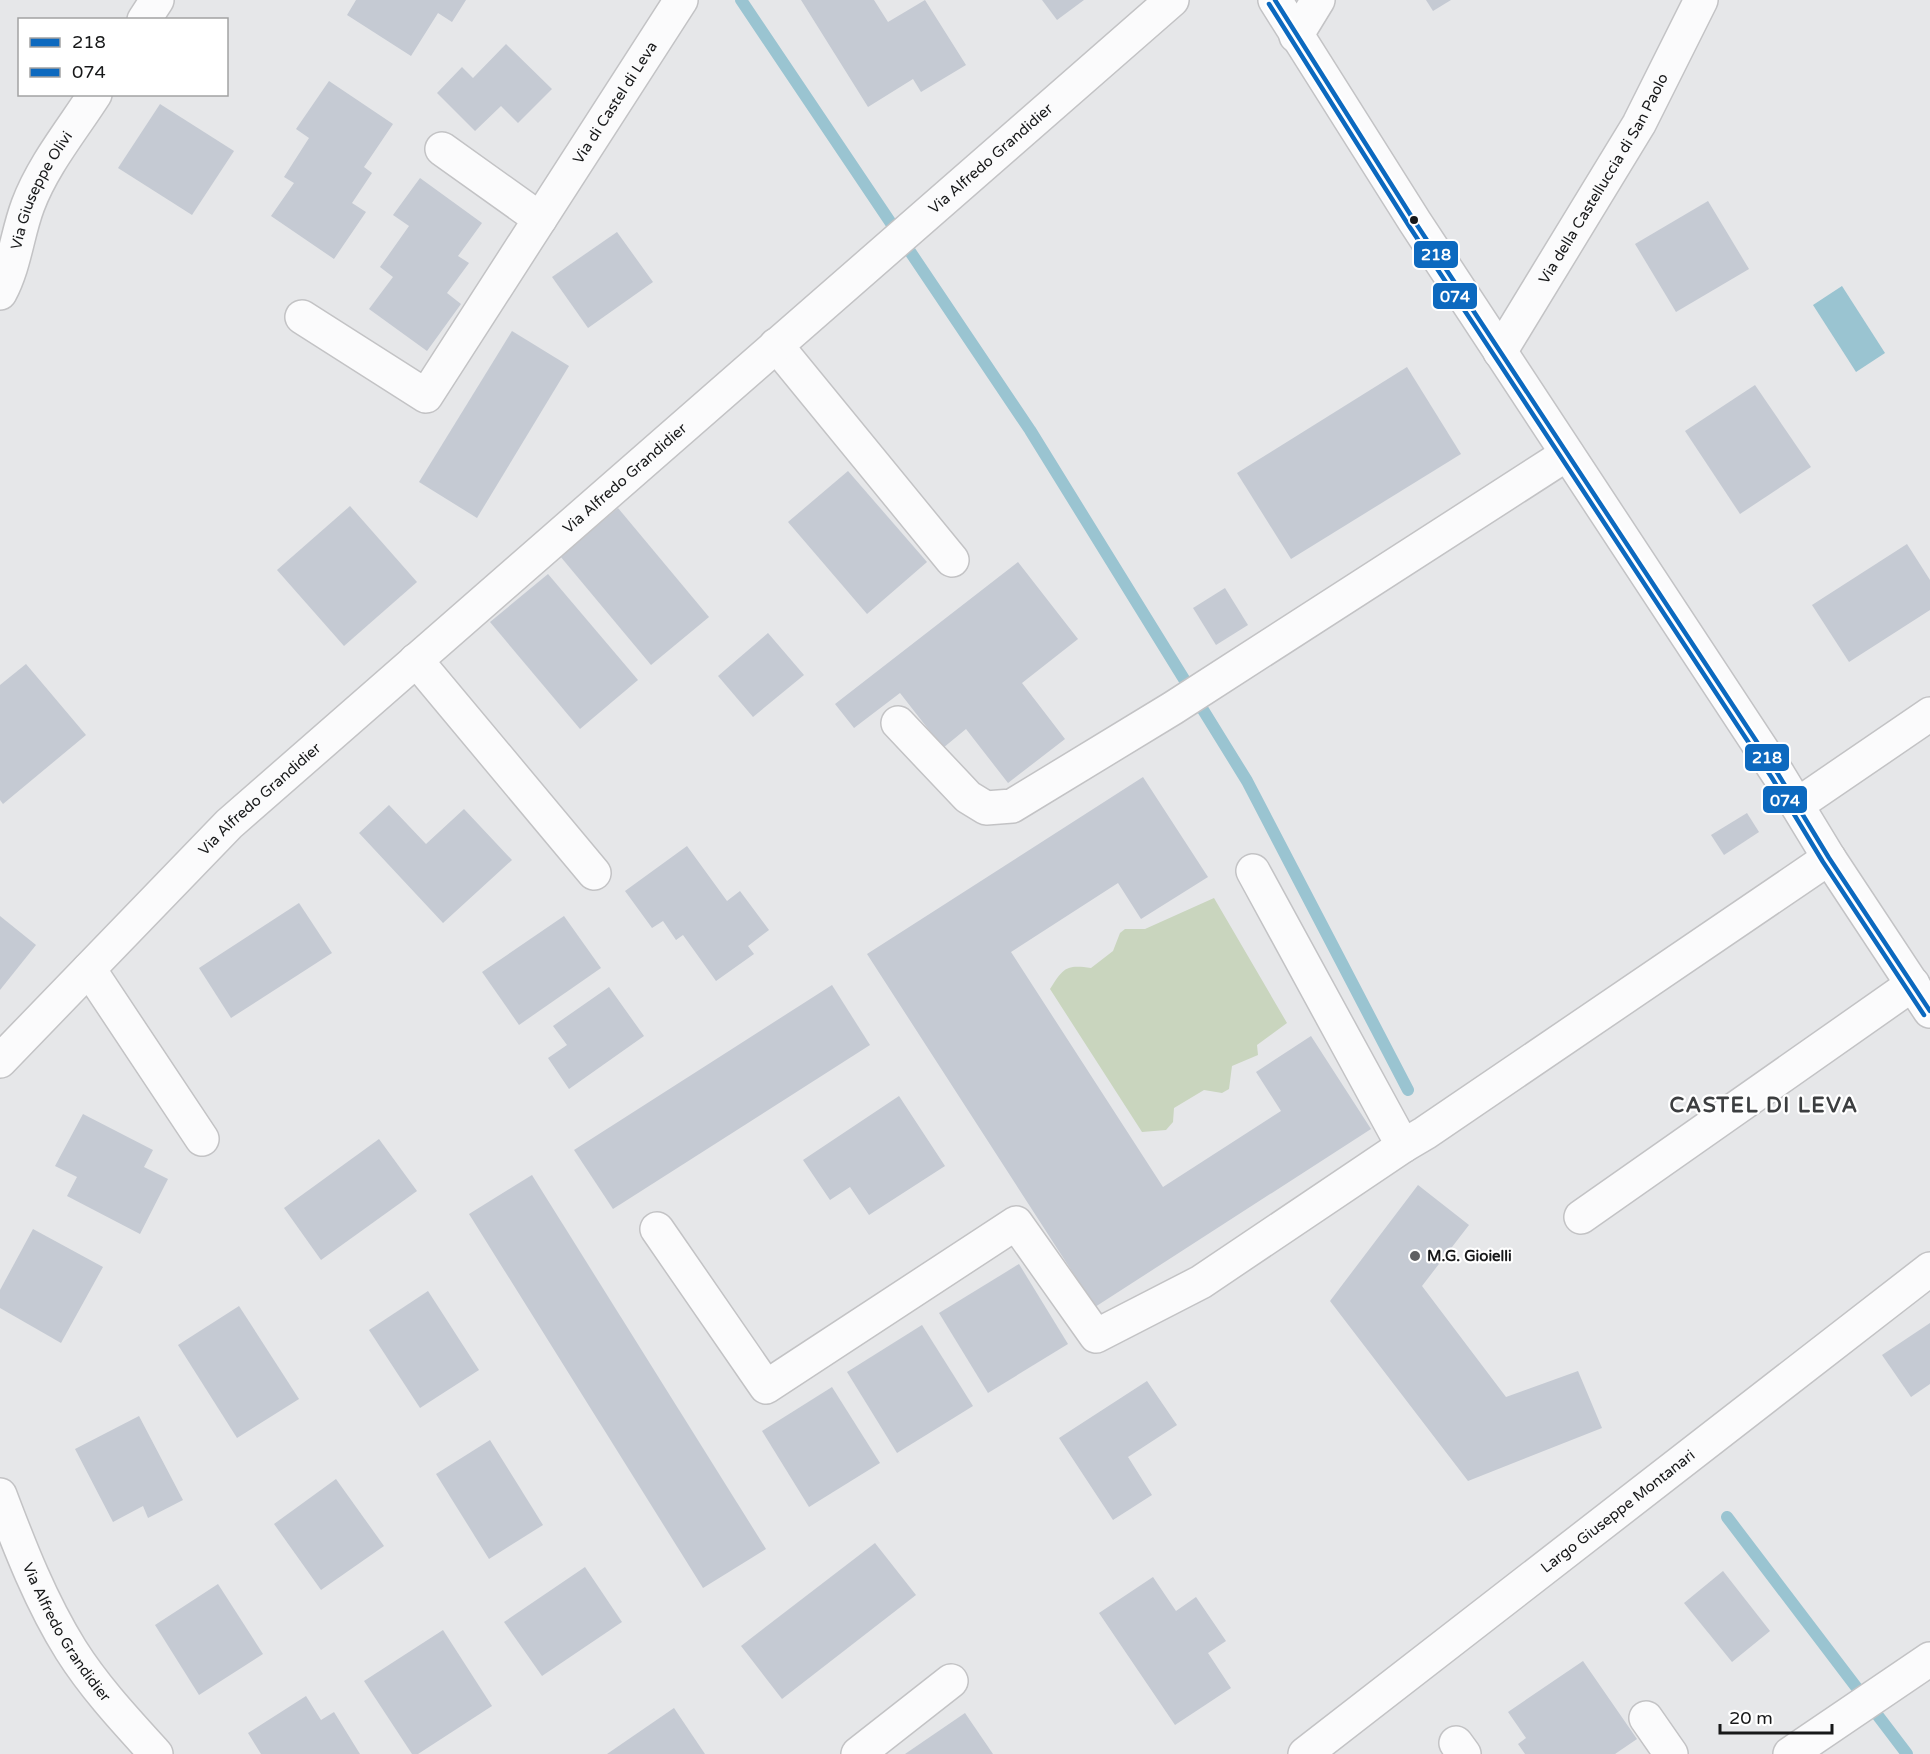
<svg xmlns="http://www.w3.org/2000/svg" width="1930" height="1754" font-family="'Varela Round',sans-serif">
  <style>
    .green { fill: #c9d5be }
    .water { fill: #9ac4d1 }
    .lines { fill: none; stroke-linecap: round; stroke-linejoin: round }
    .stream { stroke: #9ac4d1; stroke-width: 12 }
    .building { fill: #c5cad3 }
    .minor-casing { stroke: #c3c3c5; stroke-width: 36 }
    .minor { stroke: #fbfbfc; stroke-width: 33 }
    .bus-1-casing { stroke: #fff; stroke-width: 9 }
    .bus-2-casing { stroke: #fff; stroke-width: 9 }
    .bus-1 { stroke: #0c69bf; stroke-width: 4.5 }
    .bus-2 { stroke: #0c69bf; stroke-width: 4.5 }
    .bus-dot { fill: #171819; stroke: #fff; stroke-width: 2 }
    .poi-dot { fill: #5f6062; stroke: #fff; stroke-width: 2 }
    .labels { text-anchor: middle; stroke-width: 4.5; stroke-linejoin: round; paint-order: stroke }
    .street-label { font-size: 15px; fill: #171819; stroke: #fff }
    .poi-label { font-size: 15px; font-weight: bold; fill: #171819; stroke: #fff; text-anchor: start }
    .district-label { font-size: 21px; font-weight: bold; letter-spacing: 1.5px; fill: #3c3e40; stroke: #fff }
    .line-badge { stroke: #fff; stroke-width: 2 }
    .badge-label { font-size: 16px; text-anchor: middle; font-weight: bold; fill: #fff }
  </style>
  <rect width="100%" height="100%" fill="#e6e7e9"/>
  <path class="green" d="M 1214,898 L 1287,1023 L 1257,1045 L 1258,1055 L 1232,1066 L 1229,1089 L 1222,1093 L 1204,1090 L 1174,1108 L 1173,1122 L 1166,1130 L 1142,1132 L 1050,989 C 1063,969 1065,964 1091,968 L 1113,951 L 1120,933 L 1125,929 L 1145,929 Z"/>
  <path class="water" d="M 1842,286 L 1885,353 L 1856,372 L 1813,305 Z"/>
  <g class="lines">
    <g class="stream">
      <path d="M 741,0 L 1030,430 L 1247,781 L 1408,1090"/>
      <path d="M 1727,1517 L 1907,1754"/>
    </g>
  </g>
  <g class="building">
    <path d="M 356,0 L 466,0 L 452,22 L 438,13 L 411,56 L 347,15 Z"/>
    <path d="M 801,0 L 874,0 L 888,22 L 925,0 L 966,65 L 921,92 L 913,79 L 868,107 Z"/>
    <path d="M 1042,0 L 1084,0 L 1057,20 Z"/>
    <path d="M 1426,0 L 1451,0 L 1433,11 Z"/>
    <path d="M 506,44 L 552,89 L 518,123 L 501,106 L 475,131 L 437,93 L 462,67 L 473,78 Z"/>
    <path d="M 329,81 L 393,124 L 364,167 L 372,173 L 352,203 L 366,212 L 334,259 L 271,216 L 294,183 L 284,177 L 309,138 L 296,129 Z"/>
    <path d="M 160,104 L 234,151 L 192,215 L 118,168 Z"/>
    <path d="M 420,178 L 482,223 L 458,256 L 469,263 L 447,293 L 461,304 L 427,351 L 369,309 L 393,277 L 380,267 L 409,226 L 393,215 Z"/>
    <path d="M 1708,201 L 1749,269 L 1676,312 L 1635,244 Z"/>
    <path d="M 617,232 L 653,282 L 588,328 L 552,277 Z"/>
    <path d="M 512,331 L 569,366 L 477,518 L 419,482 Z"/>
    <path d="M 1407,367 L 1461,454 L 1291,559 L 1237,473 Z"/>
    <path d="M 1755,385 L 1811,467 L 1740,514 L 1685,431 Z"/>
    <path d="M 848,471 L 927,562 L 867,614 L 788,522 Z"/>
    <path d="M 350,506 L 417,582 L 344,646 L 277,570 Z"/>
    <path d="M 618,508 L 709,617 L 651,665 L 560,556 Z"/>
    <path d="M 1907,544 L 1930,580 L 1930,610 L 1849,662 L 1812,605 Z"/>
    <path d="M 1018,562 L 1078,639 L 1022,683 L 1065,739 L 1008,783 L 966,729 L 943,748 L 900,693 L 854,728 L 835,704 Z"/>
    <path d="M 548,574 L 638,680 L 580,729 L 490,622 Z"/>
    <path d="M 1225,588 L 1248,625 L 1216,645 L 1193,608 Z"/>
    <path d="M 768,633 L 804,675 L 753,717 L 718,676 Z"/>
    <path d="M 26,664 L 86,735 L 3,804 L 0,800 L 0,685 Z"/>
    <path d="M 1143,777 L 1208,877 L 1141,919 L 1118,883 L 1011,952 L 1163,1187 L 1281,1111 L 1256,1072 L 1311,1036 L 1371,1129 L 1095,1307 L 867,954 Z"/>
    <path d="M 389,805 L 426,844 L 464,809 L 512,860 L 443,923 L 359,833 Z"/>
    <path d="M 1747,813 L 1759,832 L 1724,855 L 1711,835 Z"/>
    <path d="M 687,846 L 727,901 L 740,891 L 769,930 L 748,946 L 754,954 L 716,981 L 683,935 L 676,940 L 663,921 L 652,928 L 625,891 Z"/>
    <path d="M 299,903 L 332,953 L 231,1018 L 199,968 Z"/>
    <path d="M 0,916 L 36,945 L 0,990 Z"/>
    <path d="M 564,916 L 601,968 L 519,1025 L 482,972 Z"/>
    <path d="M 832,985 L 870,1045 L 613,1209 L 574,1150 Z"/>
    <path d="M 609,987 L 644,1036 L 569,1089 L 548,1058 L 567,1045 L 553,1026 Z"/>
    <path d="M 899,1096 L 945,1166 L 869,1215 L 850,1187 L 830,1200 L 803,1160 Z"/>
    <path d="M 83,1114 L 153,1150 L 144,1167 L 168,1179 L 140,1234 L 67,1196 L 77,1177 L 55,1166 Z"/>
    <path d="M 379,1139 L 417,1191 L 321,1260 L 284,1208 Z"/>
    <path d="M 532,1175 L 766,1549 L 703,1588 L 469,1214 Z"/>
    <path d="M 1418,1185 L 1469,1225 L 1422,1286 L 1506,1397 L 1578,1371 L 1602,1428 L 1468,1481 L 1330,1301 Z"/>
    <path d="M 33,1229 L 103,1267 L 61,1343 L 0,1308 L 0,1290 Z"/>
    <path d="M 1019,1264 L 1068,1344 L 988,1393 L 939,1313 Z"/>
    <path d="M 428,1291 L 479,1370 L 420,1408 L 369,1330 Z"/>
    <path d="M 239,1306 L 299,1399 L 237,1438 L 178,1345 Z"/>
    <path d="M 1930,1323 L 1930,1384 L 1911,1397 L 1882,1355 Z"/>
    <path d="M 922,1325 L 973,1406 L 897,1453 L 847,1372 Z"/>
    <path d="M 1147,1381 L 1177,1425 L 1128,1457 L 1152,1495 L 1113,1520 L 1059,1438 Z"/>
    <path d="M 832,1387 L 880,1463 L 809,1507 L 762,1431 Z"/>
    <path d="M 139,1416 L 183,1500 L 148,1518 L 143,1506 L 113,1522 L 75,1449 Z"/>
    <path d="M 490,1440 L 543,1525 L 489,1559 L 436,1474 Z"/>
    <path d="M 336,1479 L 384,1546 L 321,1590 L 274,1524 Z"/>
    <path d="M 875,1543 L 916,1595 L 782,1699 L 741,1646 Z"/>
    <path d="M 585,1567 L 622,1622 L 542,1676 L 504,1622 Z"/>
    <path d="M 1723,1571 L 1770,1631 L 1732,1662 L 1684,1603 Z"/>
    <path d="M 1153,1577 L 1176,1611 L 1196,1597 L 1226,1641 L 1208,1653 L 1231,1688 L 1175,1725 L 1099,1613 Z"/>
    <path d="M 218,1584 L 263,1654 L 199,1695 L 155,1625 Z"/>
    <path d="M 443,1630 L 492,1706 L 418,1754 L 412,1754 L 364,1681 Z"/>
    <path d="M 1583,1661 L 1637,1739 L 1615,1754 L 1525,1754 L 1518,1744 L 1526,1738 L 1508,1712 Z"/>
    <path d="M 306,1696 L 321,1720 L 334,1712 L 360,1754 L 261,1754 L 248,1733 Z"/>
    <path d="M 674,1708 L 705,1754 L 607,1754 Z"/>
    <path d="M 965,1713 L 993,1754 L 905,1754 Z"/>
  </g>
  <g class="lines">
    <defs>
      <g id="minor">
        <path d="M 1275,0 L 1415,222 L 1778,774 L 1829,858 L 1930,1011"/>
        <path d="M 144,20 L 157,0"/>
        <path d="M 1296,36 L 1318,0"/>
        <path d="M 442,149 L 540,219"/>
        <path id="s1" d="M 0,293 C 15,265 17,234 28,205 C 43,165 72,130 95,94"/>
        <path id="s2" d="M 302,317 L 426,396 L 681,0"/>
        <path d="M 776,345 L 952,560"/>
        <path id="s3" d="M 1500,352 L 1639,124 L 1701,0"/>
        <path d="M 416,660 L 594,873"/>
        <path d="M 898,723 L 968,797 L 986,808 L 1012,806 L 1173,708 L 1567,454"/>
        <path d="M 1797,805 L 1930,714"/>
        <path d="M 89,969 L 202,1139"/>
        <path id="s4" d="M 0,1061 L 229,824 L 1172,0"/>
        <path d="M 1403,1146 L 1425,1133 L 1829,858"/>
        <path d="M 1581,1217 L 1913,984"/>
        <path d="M 657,1229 L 766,1387 L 1016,1223 L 1096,1336 L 1201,1282 L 1403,1146 L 1253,871"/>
        <path id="s5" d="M 0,1495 C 20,1548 41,1602 71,1650 C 95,1688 126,1721 156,1754"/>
        <path d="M 1646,1718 L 1671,1754"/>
        <path d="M 1456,1743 L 1464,1754"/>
        <path d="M 858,1754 L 951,1681"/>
        <path id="s6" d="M 1305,1754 L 1930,1269"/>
        <path d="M 1790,1754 L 1930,1659"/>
      </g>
    </defs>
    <use href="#minor" class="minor-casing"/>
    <use href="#minor" class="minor"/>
    <defs>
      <path id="bus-1" d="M 1275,0 L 1415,222 L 1778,774 L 1829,858 L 1930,1011"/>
      <path id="bus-2" d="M 1269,4 L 1409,226 L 1772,778 L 1823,862 L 1924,1015"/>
    </defs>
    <use href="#bus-1" class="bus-1-casing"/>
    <use href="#bus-2" class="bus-2-casing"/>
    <use href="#bus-1" class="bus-1"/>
    <use href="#bus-2" class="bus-2"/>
  </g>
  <circle class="bus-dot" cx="1414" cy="220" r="5"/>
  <circle class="poi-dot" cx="1415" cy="1256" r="6"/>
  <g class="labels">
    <g class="street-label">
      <text dy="5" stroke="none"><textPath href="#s2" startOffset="496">Via di Castel di Leva</textPath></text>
      <text dy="5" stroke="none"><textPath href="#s4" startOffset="1341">Via Alfredo Grandidier</textPath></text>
      <text dy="5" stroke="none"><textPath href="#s3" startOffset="202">Via della Castelluccia di San Paolo</textPath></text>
      <text dy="5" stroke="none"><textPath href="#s1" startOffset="111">Via Giuseppe Olivi</textPath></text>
      <text dy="5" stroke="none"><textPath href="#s4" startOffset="855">Via Alfredo Grandidier</textPath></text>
      <text dy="5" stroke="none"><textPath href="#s4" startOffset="369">Via Alfredo Grandidier</textPath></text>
      <text dy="5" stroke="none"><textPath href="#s6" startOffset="396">Largo Giuseppe Montanari</textPath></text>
      <text dy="5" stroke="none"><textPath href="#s5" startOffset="153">Via Alfredo Grandidier</textPath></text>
    </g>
    <g class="poi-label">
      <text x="1427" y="1261">M.G. Gioielli</text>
    </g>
    <g class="district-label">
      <text x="1764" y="1112">CASTEL DI LEVA</text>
    </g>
  </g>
  <g class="line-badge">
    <rect x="1413" y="240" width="46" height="29" rx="6" fill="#0c69bf"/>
    <rect x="1432" y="282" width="46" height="28" rx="6" fill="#0c69bf"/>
    <rect x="1744" y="743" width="46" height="29" rx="6" fill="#0c69bf"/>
    <rect x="1762" y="785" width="46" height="29" rx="6" fill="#0c69bf"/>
  </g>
  <g class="badge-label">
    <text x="1436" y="260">218</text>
    <text x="1455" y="302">074</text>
    <text x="1767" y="763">218</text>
    <text x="1785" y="806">074</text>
  </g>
  <rect x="18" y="18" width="210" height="78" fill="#ffffff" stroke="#a2a3a3" stroke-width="1.5"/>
  <rect x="30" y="38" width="30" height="9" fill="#0c69bf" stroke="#a2a3a3" stroke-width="1.5"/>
  <text x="72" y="48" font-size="18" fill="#171819">218</text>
  <rect x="30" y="68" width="30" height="9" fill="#0c69bf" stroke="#a2a3a3" stroke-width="1.5"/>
  <text x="72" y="78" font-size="18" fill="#171819">074</text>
  <path d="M1720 1724v9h112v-9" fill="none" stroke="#171819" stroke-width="3"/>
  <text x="1729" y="1724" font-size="18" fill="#171819" stroke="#ffffff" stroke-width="4.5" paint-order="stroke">20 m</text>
</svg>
